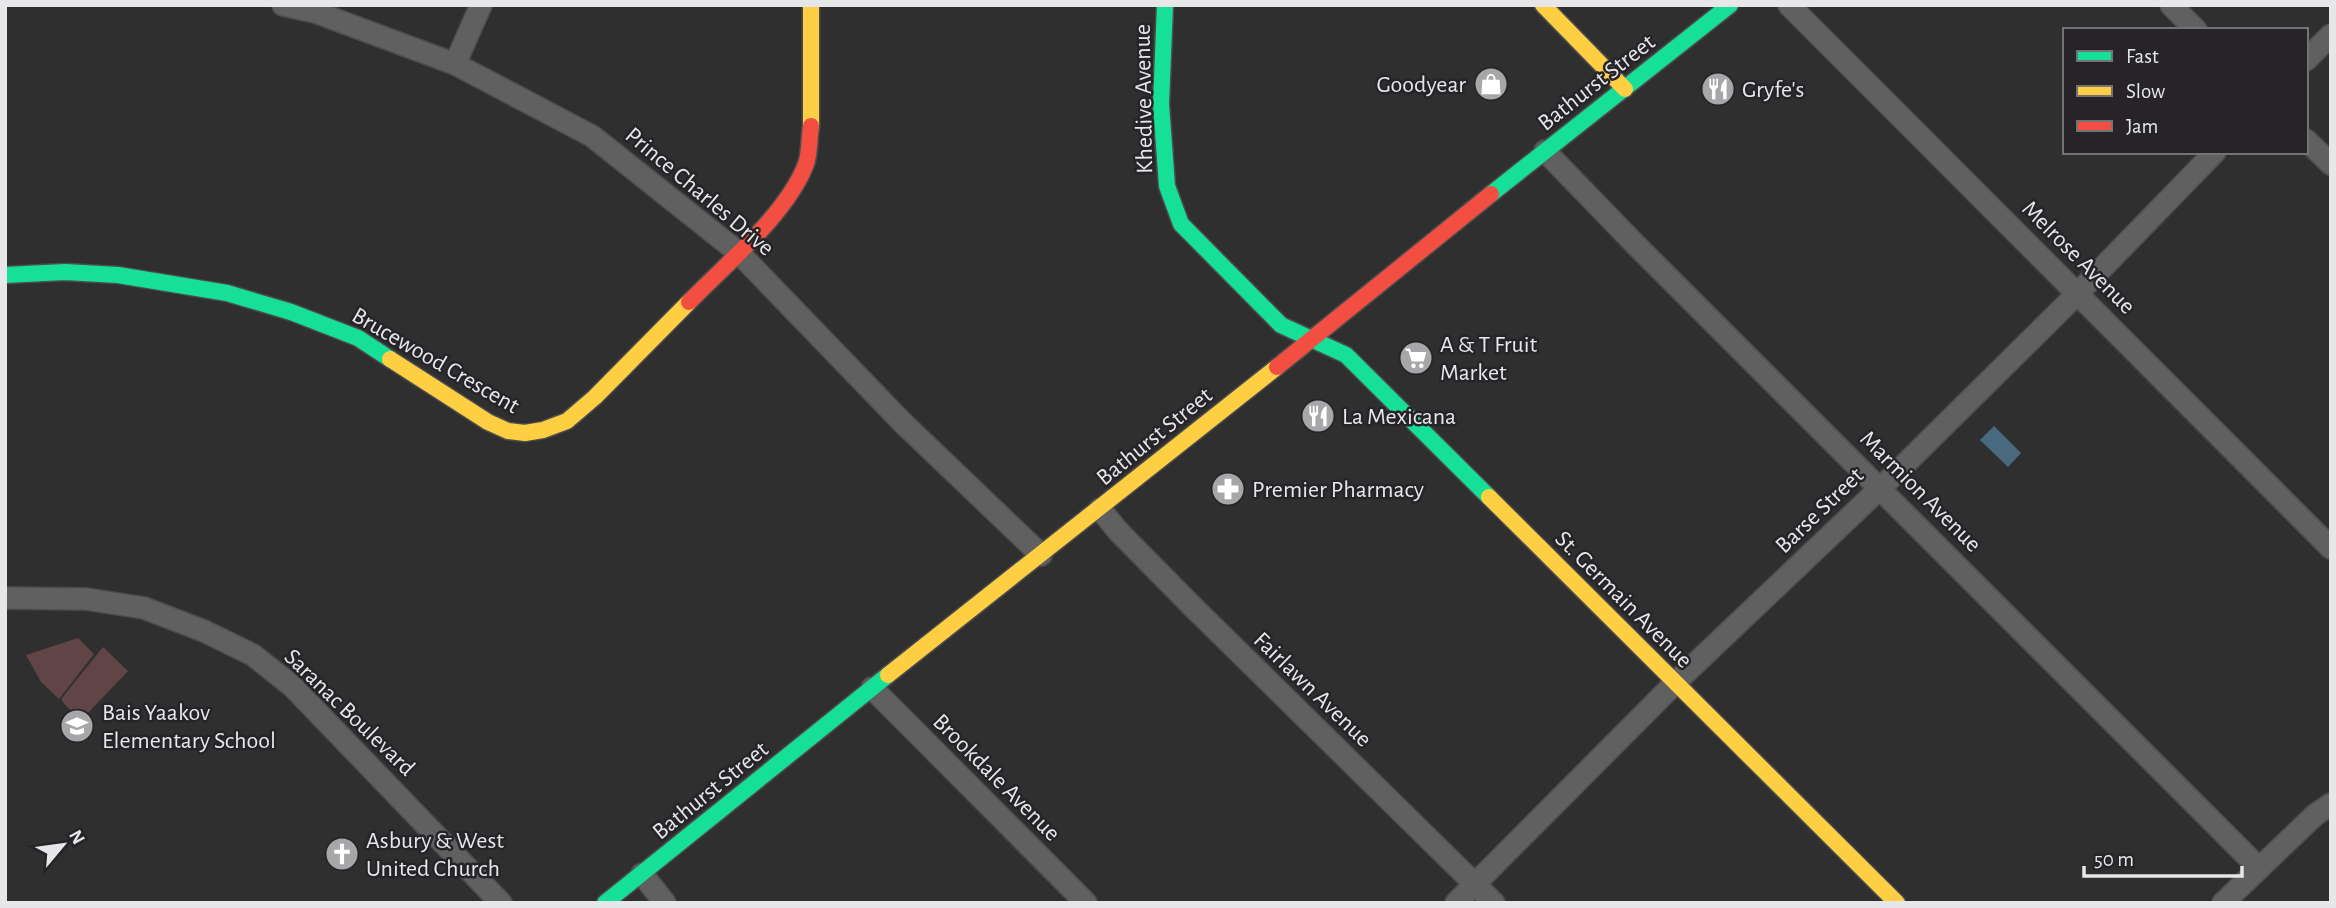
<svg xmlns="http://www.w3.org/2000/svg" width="2336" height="908" font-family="'Alegreya Sans',sans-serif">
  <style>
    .green { fill: #604446 }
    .water { fill: #49697e }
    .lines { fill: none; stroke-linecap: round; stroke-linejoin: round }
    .street-casing { stroke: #4c4c4d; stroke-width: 24 }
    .fast-casing { stroke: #4c4c4d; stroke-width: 19 }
    .slow-casing { stroke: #4c4c4d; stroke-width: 19 }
    .jam-casing { stroke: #4c4c4d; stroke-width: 19 }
    .street { stroke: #606061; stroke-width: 21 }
    .fast { stroke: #16e098; stroke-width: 16 }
    .slow { stroke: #ffcf43; stroke-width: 16 }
    .jam { stroke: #f24e42; stroke-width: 16 }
    .labels { text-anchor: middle; stroke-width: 5; stroke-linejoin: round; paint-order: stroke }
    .street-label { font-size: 24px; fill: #e7e6e8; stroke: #262428 }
    .poi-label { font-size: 24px; fill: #e7e6e8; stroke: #262428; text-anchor: start }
  </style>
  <rect width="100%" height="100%" fill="#2f2f30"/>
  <g class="green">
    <path d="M 78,638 L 94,654 L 59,699 L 41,682 L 26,655 Z"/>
    <path d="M 103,647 L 128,671 L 88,713 C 75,715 68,710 61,699 Z"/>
  </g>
  <path class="water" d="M 1994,426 L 2021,453 L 2008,467 L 1980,440 Z"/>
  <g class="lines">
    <defs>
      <g id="street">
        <path d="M 283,5 L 315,12 L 455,64 L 592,136 L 739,253 L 902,422 L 1041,555"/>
        <path d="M 1789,5 L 2331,548"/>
        <path d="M 2171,5 L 2196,30"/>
        <path d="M 2306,60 L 2331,35"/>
        <path d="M 455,64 L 481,5"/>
        <path d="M 2306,140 L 2331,164"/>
        <path d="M 1545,151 L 1633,242 L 2259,868"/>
        <path d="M 1100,509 L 1118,531 L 1192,606 L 1494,903"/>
        <path d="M 5,598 L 86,599 L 144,608 L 204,631 L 253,655 L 292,686 L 501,903"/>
        <path d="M 872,688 L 1086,903"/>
        <path d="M 642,874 L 665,903"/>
        <path d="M 1456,903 L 1676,682 L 1894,475 L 2078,293 L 2215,152"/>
        <path d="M 2223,903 L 2315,815 L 2331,804"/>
      </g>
      <g id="fast">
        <path d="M 1165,5 L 1161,104 L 1167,186 L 1181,224 L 1281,325 L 1346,355 L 1489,497"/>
        <path d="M 1491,194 L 1730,5"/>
        <path d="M 5,275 L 65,272 L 118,275 L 227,293 L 291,312 L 358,338 L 390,359"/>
        <path d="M 605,903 L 888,675"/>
      </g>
      <g id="slow">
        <path d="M 1543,5 L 1625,89"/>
        <path d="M 811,126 L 811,5"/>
        <path d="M 390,359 L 488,422 L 508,431 L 525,433 L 543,430 L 567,421 L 595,397 L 689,302"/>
        <path d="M 1489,497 L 1897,903"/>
        <path d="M 888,675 L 1277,367"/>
      </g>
      <g id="jam">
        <path d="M 689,302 C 726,264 787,214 806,164 C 810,153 809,138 811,126"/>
        <path d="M 1277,367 L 1491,194"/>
      </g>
    </defs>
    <use href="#street" class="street-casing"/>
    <use href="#fast" class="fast-casing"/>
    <use href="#slow" class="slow-casing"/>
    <use href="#jam" class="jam-casing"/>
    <use href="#street" class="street"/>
    <use href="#fast" class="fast"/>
    <use href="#slow" class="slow"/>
    <use href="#jam" class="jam"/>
  </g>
  <defs>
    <symbol id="shop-disc" viewBox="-11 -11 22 22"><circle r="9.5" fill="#a7a6a8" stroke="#262428"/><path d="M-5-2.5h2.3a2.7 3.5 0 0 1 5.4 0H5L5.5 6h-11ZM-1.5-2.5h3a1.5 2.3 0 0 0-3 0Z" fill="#fff"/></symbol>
    <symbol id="restaurant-disc" viewBox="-11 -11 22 22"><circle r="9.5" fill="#a7a6a8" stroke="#262428"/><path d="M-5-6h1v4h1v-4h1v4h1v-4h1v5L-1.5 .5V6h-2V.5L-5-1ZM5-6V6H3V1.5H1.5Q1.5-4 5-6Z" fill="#fff"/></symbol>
    <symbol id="supermarket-disc" viewBox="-11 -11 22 22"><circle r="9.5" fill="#a7a6a8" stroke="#262428"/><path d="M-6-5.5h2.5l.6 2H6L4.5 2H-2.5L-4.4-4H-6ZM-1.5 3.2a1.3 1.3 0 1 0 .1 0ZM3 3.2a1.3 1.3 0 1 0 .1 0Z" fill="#fff"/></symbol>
    <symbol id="pharmacy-disc" viewBox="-11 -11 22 22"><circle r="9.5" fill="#a7a6a8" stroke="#262428"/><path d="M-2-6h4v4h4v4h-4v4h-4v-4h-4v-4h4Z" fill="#fff"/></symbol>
    <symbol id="school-disc" viewBox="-11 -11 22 22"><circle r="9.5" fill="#a7a6a8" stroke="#262428"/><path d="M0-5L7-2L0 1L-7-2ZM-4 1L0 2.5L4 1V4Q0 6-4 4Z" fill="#fff"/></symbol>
    <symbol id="church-disc" viewBox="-11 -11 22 22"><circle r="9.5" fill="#a7a6a8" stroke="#262428"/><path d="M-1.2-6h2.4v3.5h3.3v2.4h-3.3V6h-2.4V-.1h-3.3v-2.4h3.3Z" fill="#fff"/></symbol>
  </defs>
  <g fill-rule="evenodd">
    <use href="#shop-disc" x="1472" y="65" width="38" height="38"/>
    <use href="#restaurant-disc" x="1699" y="70" width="38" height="38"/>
    <use href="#supermarket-disc" x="1397" y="339" width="38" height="38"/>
    <use href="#restaurant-disc" x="1299" y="397" width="38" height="38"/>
    <use href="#pharmacy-disc" x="1209" y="470" width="38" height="38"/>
    <use href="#school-disc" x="58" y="707" width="38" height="38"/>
    <use href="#church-disc" x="323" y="835" width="38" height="38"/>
  </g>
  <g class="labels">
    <g class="street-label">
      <text transform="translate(1596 82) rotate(-38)" y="8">Bathurst Street</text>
      <text transform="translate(1143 99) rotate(-91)" y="8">Khedive Avenue</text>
      <text transform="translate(700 191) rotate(40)" y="8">Prince Charles Drive</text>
      <text transform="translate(2079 257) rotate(45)" y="8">Melrose Avenue</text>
      <text transform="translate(436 360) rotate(30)" y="8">Brucewood Crescent</text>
      <text transform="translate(1154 436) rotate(-39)" y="8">Bathurst Street</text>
      <text transform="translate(1921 491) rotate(45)" y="8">Marmion Avenue</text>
      <text transform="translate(1819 510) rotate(-44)" y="8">Barse Street</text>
      <text transform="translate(1624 599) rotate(45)" y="8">St. Germain Avenue</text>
      <text transform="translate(1313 689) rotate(44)" y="8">Fairlawn Avenue</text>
      <text transform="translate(350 712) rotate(44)" y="8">Saranac Boulevard</text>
      <text transform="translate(997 777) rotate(45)" y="8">Brookdale Avenue</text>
      <text transform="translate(710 790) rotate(-39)" y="8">Bathurst Street</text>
    </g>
    <g class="poi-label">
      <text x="1466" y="92" text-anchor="end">Goodyear</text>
      <text x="1742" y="97">Gryfe's</text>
      <text x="1440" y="352">A &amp; T Fruit<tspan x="1440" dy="28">Market</tspan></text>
      <text x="1342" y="424">La Mexicana</text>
      <text x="1252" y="497">Premier Pharmacy</text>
      <text x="102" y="720">Bais Yaakov<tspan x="102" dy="28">Elementary School</tspan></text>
      <text x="366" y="848">Asbury &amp; West<tspan x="366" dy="28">United Church</tspan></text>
    </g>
  </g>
  <rect width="2336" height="908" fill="none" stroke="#e7e6e8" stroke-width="14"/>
  <rect x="2063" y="28" width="245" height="126" fill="#262428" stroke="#737275" stroke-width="2"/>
  <rect x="2077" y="51" width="35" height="10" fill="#16e098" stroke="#737275" stroke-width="2"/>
  <text x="2126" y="63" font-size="21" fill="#e7e6e8">Fast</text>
  <rect x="2077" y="86" width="35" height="10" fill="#ffcf43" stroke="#737275" stroke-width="2"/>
  <text x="2126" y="98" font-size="21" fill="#e7e6e8">Slow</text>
  <rect x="2077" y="121" width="35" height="10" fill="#f24e42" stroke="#737275" stroke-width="2"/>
  <text x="2126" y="133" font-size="21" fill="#e7e6e8">Jam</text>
  <g transform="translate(63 845) rotate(61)" stroke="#262428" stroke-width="5" paint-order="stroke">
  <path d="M0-5L12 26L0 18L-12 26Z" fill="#e7e6e8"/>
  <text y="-10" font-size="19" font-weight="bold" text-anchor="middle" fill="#e7e6e8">N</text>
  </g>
  <path d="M2084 866v10h158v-10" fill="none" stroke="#e7e6e8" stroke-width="3.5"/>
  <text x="2094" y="866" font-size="21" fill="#e7e6e8" stroke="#262428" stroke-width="5" paint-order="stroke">50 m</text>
</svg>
